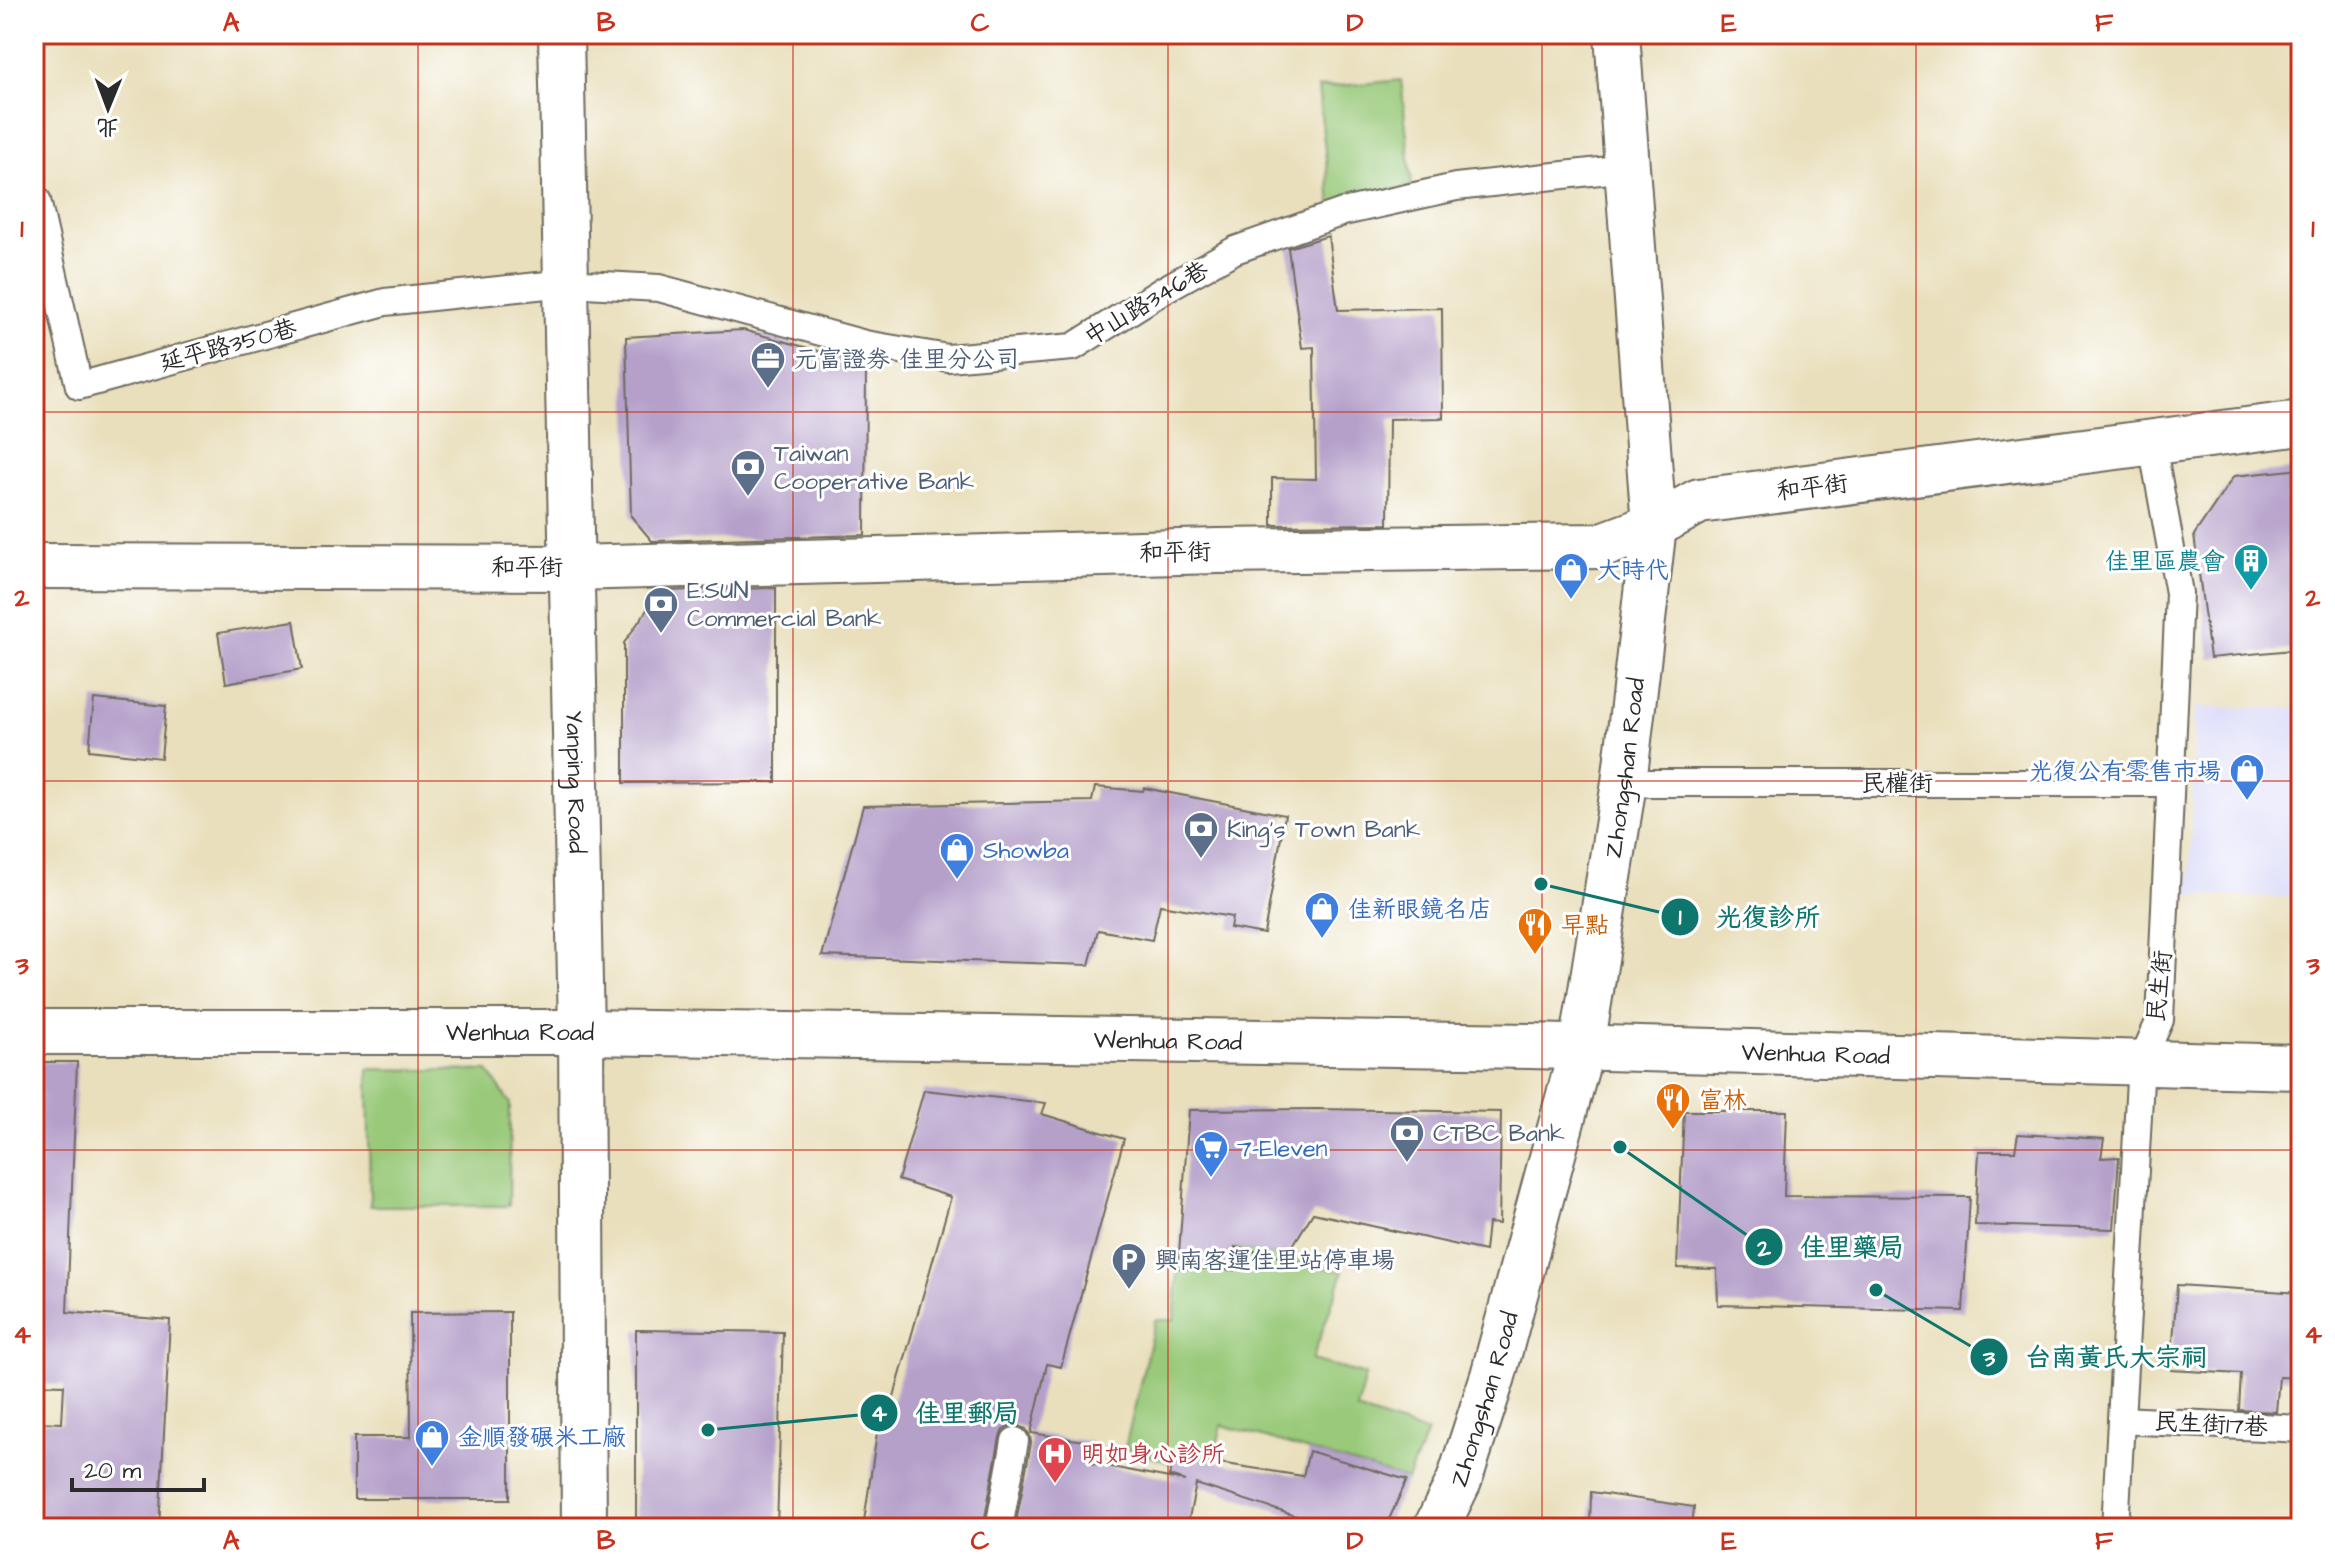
<svg xmlns="http://www.w3.org/2000/svg" width="2335" height="1562" font-family="'Architects Daughter','LXGW WenKai TC',sans-serif">
  <style>
    .built { fill: #d7d7f8 }
    .green { fill: #99c979; stroke: #627a52; stroke-width: 2 }
    .building { fill: #b5a0ca }
    .lines { fill: none; stroke-linecap: round; stroke-linejoin: round }
    .lane-casing { stroke: #6e6a5e; stroke-width: 30 }
    .street-casing { stroke: #6e6a5e; stroke-width: 48 }
    .lane { stroke: #fff; stroke-width: 26 }
    .street { stroke: #fff; stroke-width: 44 }
    .grid { fill: none; stroke: #c8321e; stroke-width: 2; stroke-opacity: 0.55 }
    .labels { text-anchor: middle; stroke-width: 6; stroke-linejoin: round; paint-order: stroke }
    .street-label { font-size: 24px; fill: #2b2b2b; stroke: #fff }
    .service-label { font-size: 24px; fill: #4e5e75; stroke: #fff; text-anchor: start }
    .culture-label { font-size: 24px; fill: #0d838f; stroke: #fff; text-anchor: end }
    .shop-label { font-size: 24px; fill: #366cbe; stroke: #fff; text-anchor: start }
    .food-label { font-size: 24px; fill: #c56008; stroke: #fff; text-anchor: start }
    .health-label { font-size: 24px; fill: #be3a42; stroke: #fff; text-anchor: start }
    .leader { fill: none; stroke: #0f766e; stroke-width: 3 }
    .callout-dot { fill: #0f766e; stroke: #fff; stroke-width: 3 }
    .mark-label { font-size: 24px; text-anchor: middle; font-weight: bold; fill: #fff }
    .callout-label { font-size: 26px; text-anchor: middle; font-weight: bold; fill: #0f766e; stroke: #fff; stroke-width: 6; stroke-linejoin: round; paint-order: stroke }
    .neatline { fill: none; stroke: #c8321e; stroke-width: 3 }
    .grid-label { font-size: 26px; text-anchor: middle; font-weight: bold; fill: #c8321e }
  </style>
  <rect width="100%" height="100%" fill="#fff"/>
  <filter id="ink" filterUnits="userSpaceOnUse"><feTurbulence type="fractalNoise" baseFrequency=".0125" numOctaves="2"/><feDisplacementMap in="SourceGraphic" scale="16" xChannelSelector="R" yChannelSelector="G"/><feConvolveMatrix kernelMatrix="1 2 1 2 8 2 1 2 1" color-interpolation-filters="sRGB"/></filter>
  <filter id="wash" filterUnits="userSpaceOnUse"><feTurbulence type="fractalNoise" baseFrequency=".006" numOctaves="4" result="noise"/><feDisplacementMap in="SourceGraphic" scale="32" xChannelSelector="R" yChannelSelector="G"/><feGaussianBlur stdDeviation="1.8" result="paint"/><feColorMatrix in="noise" values="0 0 0 0 0 0 0 0 0 0 0 0 0 0 0 0 0 1.4 0 .05"/><feComposite in="paint" operator="in"/></filter>
  <g filter="url(#wash)">
    <rect width="100%" height="100%" fill="#e9dfbc"/>
    <path class="built" d="M 2195,707 L 2301,708 L 2301,898 L 2189,895 Z"/>
    <g class="green">
      <path d="M 1401,80 L 1412,186 L 1331,204 L 1318,88 Z"/>
      <path d="M 368,1069 L 488,1071 L 510,1103 L 509,1206 L 370,1206 Z"/>
      <path d="M 1235,1247 L 1343,1272 L 1312,1360 L 1365,1375 L 1357,1410 L 1427,1433 L 1407,1480 L 1222,1425 L 1209,1476 L 1125,1448 L 1155,1320 L 1174,1320 L 1178,1268 L 1234,1270 Z"/>
    </g>
    <g id="blocks">
      <g class="building">
        <path d="M 1328,236 L 1338,310 L 1442,308 L 1443,418 L 1389,419 L 1388,524 L 1272,525 L 1272,478 L 1316,479 L 1314,347 L 1302,348 L 1288,248 Z"/>
        <path d="M 743,330 L 866,364 L 865,535 L 652,541 L 631,516 L 626,337 Z"/>
        <path d="M 2301,469 L 2301,649 L 2210,658 L 2194,535 L 2234,476 Z"/>
        <path d="M 776,588 L 776,782 L 624,783 L 624,643 L 660,591 Z"/>
        <path d="M 294,621 L 302,669 L 226,683 L 218,633 Z"/>
        <path d="M 94,699 L 166,706 L 161,758 L 89,750 Z"/>
        <path d="M 1095,787 L 1143,791 L 1144,788 L 1285,815 L 1264,934 L 1230,928 L 1232,917 L 1160,905 L 1152,940 L 1098,930 L 1089,965 L 822,956 L 863,806 L 1092,801 Z"/>
        <path d="M 41,1062 L 77,1062 L 67,1312 L 170,1320 L 159,1528 L 34,1528 L 34,1422 L 62,1423 L 64,1385 L 34,1384 L 34,1175 Z"/>
        <path d="M 924,1090 L 1046,1103 L 1042,1114 L 1124,1139 L 1061,1367 L 1047,1364 L 1031,1433 L 1091,1442 L 1090,1463 L 1185,1481 L 1169,1476 L 1174,1456 L 1303,1476 L 1309,1451 L 1407,1480 L 1385,1528 L 1333,1528 L 1196,1484 L 1187,1528 L 1015,1528 L 1031,1443 L 1030,1436 L 1026,1429 L 1017,1425 L 1009,1426 L 1003,1430 L 1000,1437 L 983,1528 L 863,1528 L 878,1426 L 885,1428 L 951,1197 L 898,1180 Z"/>
        <path d="M 1316,1109 L 1501,1112 L 1499,1224 L 1488,1223 L 1485,1251 L 1313,1213 L 1285,1258 L 1235,1247 L 1235,1270 L 1178,1268 L 1189,1110 Z"/>
        <path d="M 1684,1111 L 1787,1111 L 1784,1196 L 1970,1197 L 1963,1311 L 1718,1305 L 1717,1269 L 1677,1268 Z"/>
        <path d="M 2018,1134 L 2104,1139 L 2101,1158 L 2119,1157 L 2114,1229 L 1975,1225 L 1979,1151 L 2015,1151 Z"/>
        <path d="M 2177,1285 L 2301,1293 L 2301,1378 L 2279,1377 L 2276,1412 L 2239,1410 L 2241,1374 L 2171,1370 Z"/>
        <path d="M 510,1312 L 510,1499 L 354,1499 L 354,1437 L 411,1437 L 410,1313 Z"/>
        <path d="M 636,1330 L 783,1332 L 777,1528 L 636,1528 Z"/>
        <path d="M 1591,1492 L 1694,1507 L 1692,1528 L 1590,1528 Z"/>
      </g>
    </g>
  </g>
  <g filter="url(#ink)">
    <use href="#blocks" fill-opacity="0" stroke="#6e6a5e" stroke-width="2"/>
    <g class="lines">
      <defs>
        <g id="lane">
          <path d="M 37,200 L 79,386 L 385,302 L 566,283 L 659,288 L 865,344 L 948,358 L 1073,347 L 1165,289 L 1235,250 L 1343,212 L 1456,187 L 1627,168"/>
          <path d="M 1624,783 L 2170,783"/>
          <path d="M 2121,1420 L 2301,1429"/>
          <path d="M 999,1528 L 1015,1441"/>
          <path d="M 2115,1528 L 2141,1062 L 2160,1020 L 2179,593 L 2152,444"/>
        </g>
        <g id="street">
          <path id="s1" d="M 561,34 L 581,1032 L 584,1528"/>
          <path d="M 34,566 L 572,568 L 1218,551 L 1600,546 L 1654,526 L 1699,501 L 2301,423"/>
          <path id="s2" d="M 34,1032 L 581,1032 L 1530,1046 L 2301,1067"/>
          <path id="s3" d="M 1436,1528 L 1459,1481 L 1493,1376 L 1582,1047 L 1624,783 L 1654,526 L 1617,34"/>
        </g>
      </defs>
      <use href="#lane" class="lane-casing"/>
      <use href="#street" class="street-casing"/>
      <use href="#lane" class="lane"/>
      <use href="#street" class="street"/>
    </g>
  </g>
  <path class="grid" d="M 418,34 L 418,1528M 793,34 L 793,1528M 1168,34 L 1168,1528M 1542,34 L 1542,1528M 1916,34 L 1916,1528M 34,412 L 2301,412M 34,781 L 2301,781M 34,1150 L 2301,1150"/>
  <defs>
    <symbol id="office-pin" viewBox="-11 -11 22 30"><path d="M0 17L-7.5 6A9.5 9.5 0 1 1 7.5 6Z" fill="#5c6f8a" stroke="#fff"/><path d="M-6-3h4V-5.5h4V-3h4V5H-6ZM-1-4.5V-3h2v-1.5ZM-6 0V1H6V0Z" fill="#fff"/></symbol>
    <symbol id="bank-pin" viewBox="-11 -11 22 30"><path d="M0 17L-7.5 6A9.5 9.5 0 1 1 7.5 6Z" fill="#5c6f8a" stroke="#fff"/><path d="M-6-4H6V4H-6ZM0-2.3a2.3 2.3 0 1 0 0 4.6a2.3 2.3 0 1 0 0-4.6Z" fill="#fff"/></symbol>
    <symbol id="building-pin" viewBox="-11 -11 22 30"><path d="M0 17L-7.5 6A9.5 9.5 0 1 1 7.5 6Z" fill="#0f9aa8" stroke="#fff"/><path d="M-4-6H4V6H1V3H-1V6H-4ZM-2.5-4.3h1.7v1.8h-1.7ZM.8-4.3h1.7v1.8H.8ZM-2.5-1h1.7V.8h-1.7ZM.8-1h1.7V.8H.8Z" fill="#fff"/></symbol>
    <symbol id="shop-pin" viewBox="-11 -11 22 30"><path d="M0 17L-7.5 6A9.5 9.5 0 1 1 7.5 6Z" fill="#3f7fe0" stroke="#fff"/><path d="M-5-2.5h2.3a2.7 3.5 0 0 1 5.4 0H5L5.5 6h-11ZM-1.5-2.5h3a1.5 2.3 0 0 0-3 0Z" fill="#fff"/></symbol>
    <symbol id="restaurant-pin" viewBox="-11 -11 22 30"><path d="M0 17L-7.5 6A9.5 9.5 0 1 1 7.5 6Z" fill="#e8710a" stroke="#fff"/><path d="M-5-6h1v4h1v-4h1v4h1v-4h1v5L-1.5 .5V6h-2V.5L-5-1ZM5-6V6H3V1.5H1.5Q1.5-4 5-6Z" fill="#fff"/></symbol>
    <symbol id="supermarket-pin" viewBox="-11 -11 22 30"><path d="M0 17L-7.5 6A9.5 9.5 0 1 1 7.5 6Z" fill="#3f7fe0" stroke="#fff"/><path d="M-6-5.5h2.5l.6 2H6L4.5 2H-2.5L-4.4-4H-6ZM-1.5 3.2a1.3 1.3 0 1 0 .1 0ZM3 3.2a1.3 1.3 0 1 0 .1 0Z" fill="#fff"/></symbol>
    <symbol id="parking-pin" viewBox="-11 -11 22 30"><path d="M0 17L-7.5 6A9.5 9.5 0 1 1 7.5 6Z" fill="#5c6f8a" stroke="#fff"/><path d="M-3.5-5.5H1a3.5 3.5 0 0 1 0 7H-1V5.5H-3.5ZM-1-3.4V-.6H.8a1.4 1.4 0 0 0 0-2.8Z" fill="#fff"/></symbol>
    <symbol id="hospital-pin" viewBox="-11 -11 22 30"><path d="M0 17L-7.5 6A9.5 9.5 0 1 1 7.5 6Z" fill="#e0444e" stroke="#fff"/><path d="M-5-5h3v3.5h4V-5h3V5h-3V1.5h-4V5h-3Z" fill="#fff"/></symbol>
  </defs>
  <g fill-rule="evenodd">
    <use href="#office-pin" x="748" y="339" width="40" height="54"/>
    <use href="#bank-pin" x="728" y="447" width="40" height="54"/>
    <use href="#building-pin" x="2231" y="541" width="40" height="54"/>
    <use href="#shop-pin" x="1551" y="550" width="40" height="54"/>
    <use href="#bank-pin" x="641" y="584" width="40" height="54"/>
    <use href="#shop-pin" x="2227" y="751" width="40" height="54"/>
    <use href="#bank-pin" x="1181" y="809" width="40" height="54"/>
    <use href="#shop-pin" x="937" y="830" width="40" height="54"/>
    <use href="#shop-pin" x="1302" y="889" width="40" height="54"/>
    <use href="#restaurant-pin" x="1515" y="905" width="40" height="54"/>
    <use href="#restaurant-pin" x="1653" y="1080" width="40" height="54"/>
    <use href="#bank-pin" x="1387" y="1113" width="40" height="54"/>
    <use href="#supermarket-pin" x="1191" y="1128" width="40" height="54"/>
    <use href="#parking-pin" x="1109" y="1240" width="40" height="54"/>
    <use href="#shop-pin" x="412" y="1417" width="40" height="54"/>
    <use href="#hospital-pin" x="1035" y="1434" width="40" height="54"/>
  </g>
  <g class="labels">
    <g class="street-label">
      <text transform="translate(1146 303) rotate(-31)" y="8">中山路346巷</text>
      <text transform="translate(228 345) rotate(-15)" y="8">延平路350巷</text>
      <text transform="translate(1812 487) rotate(-7)" y="8">和平街</text>
      <text transform="translate(1175 552) rotate(-1)" y="8">和平街</text>
      <text x="527" y="575">和平街</text>
      <text dy="8" stroke="none"><textPath href="#s3" startOffset="786">Zhongshan Road</textPath></text>
      <text dy="8" stroke="none"><textPath href="#s1" startOffset="748">Yanping Road</textPath></text>
      <text x="1897" y="791">民權街</text>
      <text transform="translate(2159 986) rotate(-84)" y="8">民生街</text>
      <text dy="8" stroke="none"><textPath href="#s2" startOffset="486">Wenhua Road</textPath></text>
      <text dy="8" stroke="none"><textPath href="#s2" startOffset="1134">Wenhua Road</textPath></text>
      <text dy="8" stroke="none"><textPath href="#s2" startOffset="1782">Wenhua Road</textPath></text>
      <text dy="8" stroke="none"><textPath href="#s3" startOffset="138">Zhongshan Road</textPath></text>
      <text transform="translate(2211 1424) rotate(3)" y="8">民生街17巷</text>
    </g>
    <g class="service-label">
      <text x="794" y="367">元富證券 佳里分公司</text>
      <text x="774" y="461">Taiwan<tspan x="774" dy="28">Cooperative Bank</tspan></text>
      <text x="687" y="598">E.SUN<tspan x="687" dy="28">Commercial Bank</tspan></text>
      <text x="1227" y="837">King's Town Bank</text>
      <text x="1433" y="1141">CTBC Bank</text>
      <text x="1155" y="1268">興南客運佳里站停車場</text>
    </g>
    <g class="culture-label">
      <text x="2225" y="569">佳里區農會</text>
    </g>
    <g class="shop-label">
      <text x="1597" y="578">大時代</text>
      <text x="2221" y="779" text-anchor="end">光復公有零售市場</text>
      <text x="983" y="858">Showba</text>
      <text x="1348" y="917">佳新眼鏡名店</text>
      <text x="1237" y="1156">7-Eleven</text>
      <text x="458" y="1445">金順發碾米工廠</text>
    </g>
    <g class="food-label">
      <text x="1561" y="933">早點</text>
      <text x="1699" y="1108">富林</text>
    </g>
    <g class="health-label">
      <text x="1081" y="1462">明如身心診所</text>
    </g>
  </g>
  <path class="leader" d="M1541 884L1680 917M1620 1147L1764 1247M1876 1290L1989 1357M708 1430L879 1413"/>
  <g class="callout-dot">
    <circle cx="1541" cy="884" r="8"/>
    <circle cx="1620" cy="1147" r="8"/>
    <circle cx="1876" cy="1290" r="8"/>
    <circle cx="708" cy="1430" r="8"/>
    <circle cx="1680" cy="917" r="20"/>
    <circle cx="1764" cy="1247" r="20"/>
    <circle cx="1989" cy="1357" r="20"/>
    <circle cx="879" cy="1413" r="20"/>
  </g>
  <g class="mark-label">
    <text x="1680" y="925">1</text>
    <text x="1764" y="1256">2</text>
    <text x="1989" y="1366">3</text>
    <text x="879" y="1421">4</text>
  </g>
  <g class="callout-label">
    <text x="1768" y="926">光復診所</text>
    <text x="1852" y="1256">佳里藥局</text>
    <text x="2116" y="1366">台南黃氏大宗祠</text>
    <text x="967" y="1422">佳里郵局</text>
  </g>
  <rect width="2335" height="1562" fill="none" stroke="#fff" stroke-width="88"/>
  <g transform="translate(108 108) rotate(181)" stroke="#ffffff" stroke-width="6" paint-order="stroke">
  <path d="M0-6L14 30L0 20L-14 30Z" fill="#2b2b2b"/>
  <text y="-12" font-size="22" font-weight="bold" text-anchor="middle" fill="#2b2b2b">北</text>
  </g>
  <path d="M72 1478v12h132v-12" fill="none" stroke="#2b2b2b" stroke-width="4"/>
  <text x="84" y="1478" font-size="24" fill="#2b2b2b" stroke="#ffffff" stroke-width="6" paint-order="stroke">20 m</text>
  <rect x="44" y="44" width="2247" height="1474" class="neatline"/>
  <g class="grid-label">
    <text x="231" y="31">A</text>
    <text x="606" y="31">B</text>
    <text x="980" y="31">C</text>
    <text x="1355" y="31">D</text>
    <text x="1729" y="31">E</text>
    <text x="2104" y="31">F</text>
    <text x="22" y="237">1</text>
    <text x="2313" y="237">1</text>
    <text x="22" y="606">2</text>
    <text x="2313" y="606">2</text>
    <text x="22" y="974">3</text>
    <text x="2313" y="974">3</text>
    <text x="22" y="1343">4</text>
    <text x="2313" y="1343">4</text>
    <text x="231" y="1549">A</text>
    <text x="606" y="1549">B</text>
    <text x="980" y="1549">C</text>
    <text x="1355" y="1549">D</text>
    <text x="1729" y="1549">E</text>
    <text x="2104" y="1549">F</text>
  </g>
</svg>
